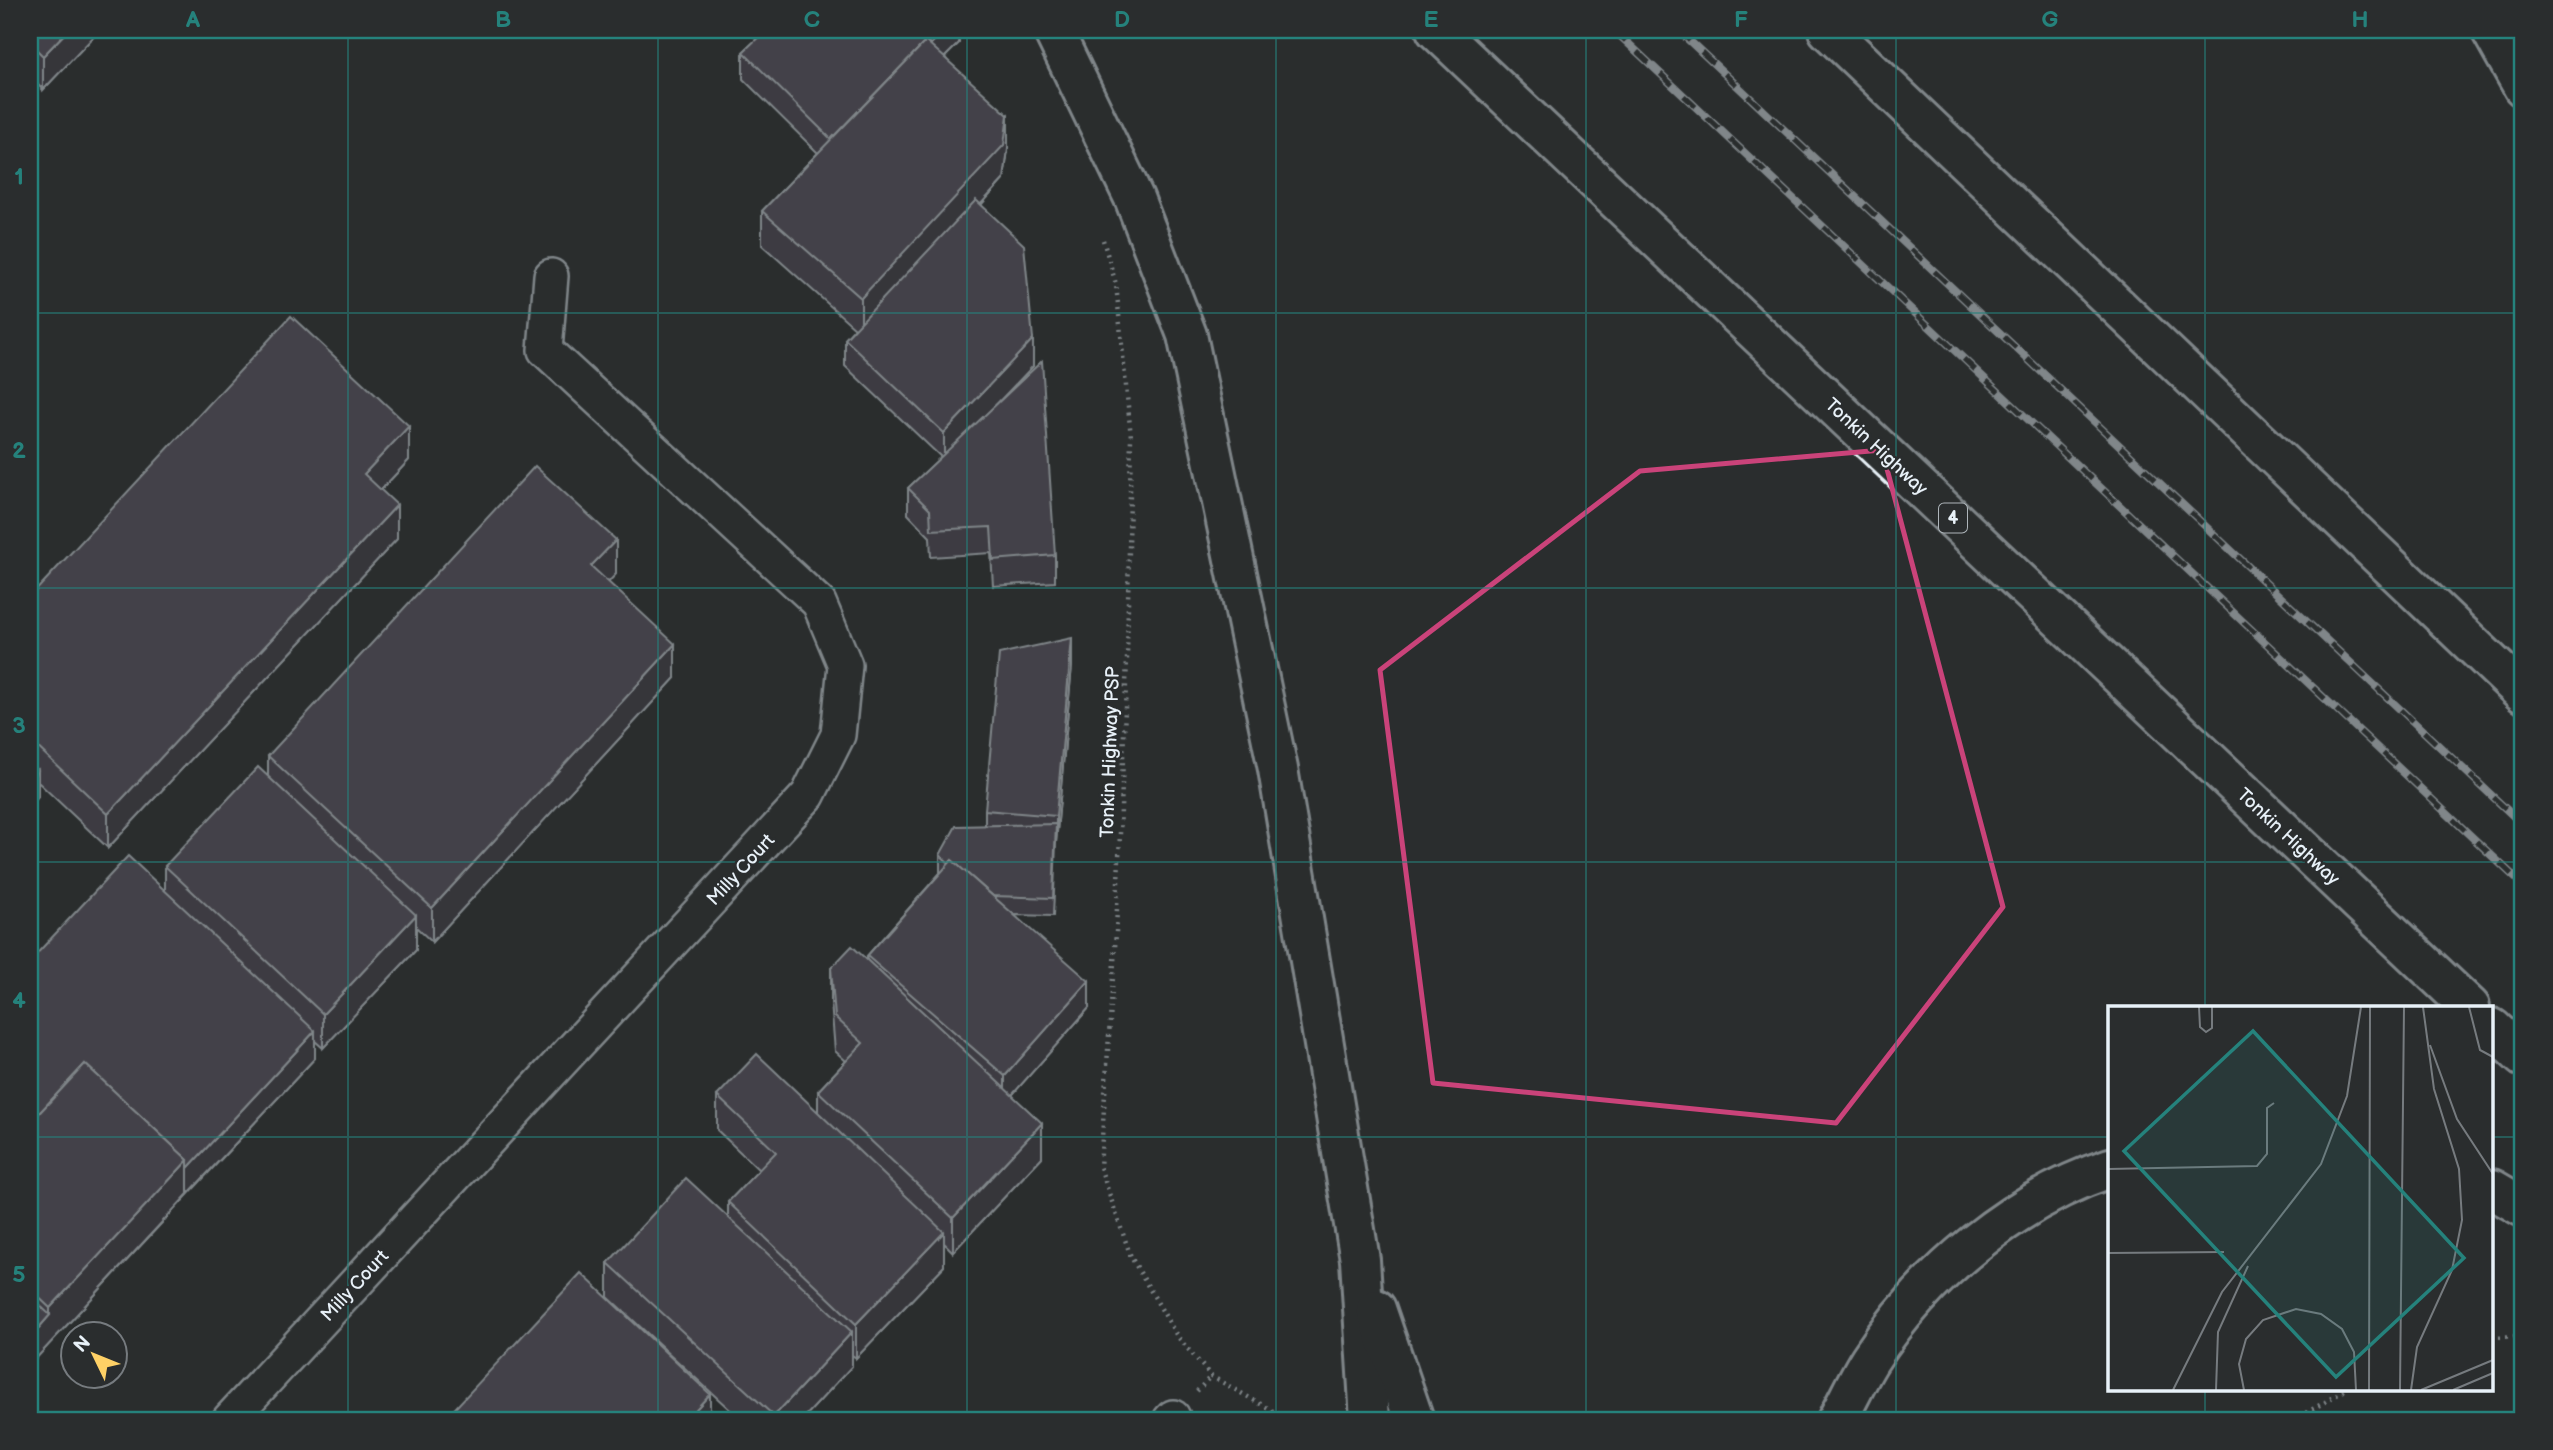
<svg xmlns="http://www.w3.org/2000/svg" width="2553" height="1450" font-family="'Balsamiq Sans',sans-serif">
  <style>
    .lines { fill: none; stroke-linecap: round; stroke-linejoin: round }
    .street-casing { stroke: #e8f1f8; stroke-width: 38 }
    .highway-casing { stroke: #e8f1f8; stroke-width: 44 }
    .path { stroke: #e8f1f8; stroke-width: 4.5; stroke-dasharray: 2 5; stroke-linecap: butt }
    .street { stroke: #2a2d2e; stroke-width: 33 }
    .highway { stroke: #2a2d2e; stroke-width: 38 }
    .rail-casing { stroke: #e8f1f8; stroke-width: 8 }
    .rail { stroke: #2a2d2e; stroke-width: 5; stroke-dasharray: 16; stroke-linecap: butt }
    .wall { fill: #554d5c; stroke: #e8f1f8; stroke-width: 2 }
    .shaded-wall { fill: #453f4b; stroke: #e8f1f8; stroke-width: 2 }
    .building { fill: #635a6b; stroke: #e8f1f8; stroke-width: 2 }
    .marked { fill: none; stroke: #ca437a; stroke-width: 5; stroke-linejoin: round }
    .grid { fill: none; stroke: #25827c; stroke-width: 2; stroke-opacity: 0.55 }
    .labels { text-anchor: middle; stroke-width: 5; stroke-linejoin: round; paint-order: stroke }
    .shield { fill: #2a2d2e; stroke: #afb6bb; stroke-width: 2 }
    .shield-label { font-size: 18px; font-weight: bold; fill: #e8f1f8 }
    .street-label { font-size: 19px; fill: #e8f1f8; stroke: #2a2d2e }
    .inset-road { fill: none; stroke: #767b7f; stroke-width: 2 }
    .view { fill: #25827c; fill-opacity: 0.15; stroke: #25827c; stroke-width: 3.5 }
    .inset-edge { fill: none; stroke: #e8f1f8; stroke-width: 3.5 }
    .neatline { fill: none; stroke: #25827c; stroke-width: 2.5 }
    .grid-label { font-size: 23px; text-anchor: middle; font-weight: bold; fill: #25827c }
  </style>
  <rect width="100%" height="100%" fill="#2a2d2e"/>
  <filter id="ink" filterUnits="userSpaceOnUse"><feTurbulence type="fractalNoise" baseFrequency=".0143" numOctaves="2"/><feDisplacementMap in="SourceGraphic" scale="14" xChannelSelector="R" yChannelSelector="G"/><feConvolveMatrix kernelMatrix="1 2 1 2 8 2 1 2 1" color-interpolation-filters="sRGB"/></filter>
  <g filter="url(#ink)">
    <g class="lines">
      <defs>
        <g id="street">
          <path d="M 229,1420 L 808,795 L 838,735 L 845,665 L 819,603 L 545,350 L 551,276"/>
          <path d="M 1170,1420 L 1173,1417"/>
        </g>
        <g id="highway">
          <path d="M 1053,30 L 1134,198 L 1187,335 L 1278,769 L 1360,1260 L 1370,1420"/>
          <path d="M 1436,30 L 2470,1007"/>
          <path d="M 1828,30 L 2523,693"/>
          <path d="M 2491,30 L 2523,87"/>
          <path d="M 2492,1028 L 2523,1057"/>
          <path d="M 2492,1189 L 2523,1207"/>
          <path d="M 1376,1309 L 1414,1420"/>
          <path d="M 1837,1420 C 1848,1400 1858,1378 1870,1359 C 1925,1274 2014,1200 2110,1168"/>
        </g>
      </defs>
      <use href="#street" class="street-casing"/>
      <use href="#highway" class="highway-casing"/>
      <g class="path">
        <path d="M 1103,240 L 1116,284 L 1131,437 L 1127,659 L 1116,933 L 1100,1167 L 1131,1257 L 1177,1336 L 1211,1376 L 1289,1420"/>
        <path d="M 2492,1337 L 2523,1336"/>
        <path d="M 1197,1391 L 1211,1376"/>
        <path d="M 2294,1420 L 2347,1389"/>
      </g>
      <use href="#street" class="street"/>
      <use href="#highway" class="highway"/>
      <defs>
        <g id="rail">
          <path d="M 1614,30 L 2523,885"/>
          <path d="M 1678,30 L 2523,825"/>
        </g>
      </defs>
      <use href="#rail" class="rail-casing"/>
      <use href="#rail" class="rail"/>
    </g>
    <g class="wall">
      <path d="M 30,30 L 100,30 L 43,90 L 30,77 Z"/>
      <path d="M 745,30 L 959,30 L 959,43 L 945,57 L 1008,149 L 1004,179 L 981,205 L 1033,366 L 996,405 L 1055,555 L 1055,582 L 993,586 L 991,553 L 931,557 L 930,537 L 908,514 L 908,488 L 941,457 L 845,366 L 845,339 L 855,328 L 762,245 L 762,211 L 818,153 L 743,79 L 743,52 L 757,39 Z"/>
      <path d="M 409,460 L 381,490 L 397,539 L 108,848 L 38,782 L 38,797 L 30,806 L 30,597 Z"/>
      <path d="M 616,574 L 608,582 L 675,678 L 432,942 L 416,927 L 416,950 L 323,1048 L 315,1041 L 315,1058 L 30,1365 L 30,961 L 165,891 L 165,866 L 268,777 L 268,756 Z"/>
      <path d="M 1072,665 L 1056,843 L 1053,916 L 1014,915 L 1089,1008 L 1012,1095 L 1042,1157 L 953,1252 L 944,1243 L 944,1266 L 856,1358 L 852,1355 L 852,1366 L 802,1420 L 741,1420 L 608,1297 L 608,1263 L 728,1217 L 728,1202 L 759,1170 L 717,1130 L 717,1096 L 818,1112 L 818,1091 L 846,1061 L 835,1051 L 831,1002 L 831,968 L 867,960 L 867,956 L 940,873 L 940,855 L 985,826 L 985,810 Z"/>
    </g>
    <g class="shaded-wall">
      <path d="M 68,30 L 100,30 L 43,90 L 43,56 Z"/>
      <path d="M 945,30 L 959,30 L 959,43 L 833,168 L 833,141 Z"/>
      <path d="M 1008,115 L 1008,149 L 1004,179 L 861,333 L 861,298 Z"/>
      <path d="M 1033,339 L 1033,366 L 944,459 L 944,433 Z"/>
      <path d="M 409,426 L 409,460 L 364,508 L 364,474 Z"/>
      <path d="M 397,505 L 397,539 L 108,848 L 108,814 Z"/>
      <path d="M 616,540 L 616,574 L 591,601 L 591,566 Z"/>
      <path d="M 1072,638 L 1072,665 L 1056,843 L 1056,816 Z"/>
      <path d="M 675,644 L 675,678 L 432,942 L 432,908 Z"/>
      <path d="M 38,770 L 38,797 L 30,806 L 30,779 Z"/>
      <path d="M 416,915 L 416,950 L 323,1048 L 323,1014 Z"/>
      <path d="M 1089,981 L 1089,1008 L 1005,1103 L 1005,1076 Z"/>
      <path d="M 315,1031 L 315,1058 L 188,1194 L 188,1168 Z"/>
      <path d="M 1042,1123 L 1042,1157 L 953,1252 L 953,1218 Z"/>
      <path d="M 188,1160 L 188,1194 L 30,1365 L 30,1338 L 50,1315 L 50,1308 Z"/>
      <path d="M 944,1232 L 944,1266 L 856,1358 L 856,1324 Z"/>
      <path d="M 852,1332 L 852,1366 L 802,1420 L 774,1420 L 774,1416 Z"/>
      <path d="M 710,1394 L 710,1420 L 686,1420 Z"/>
    </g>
    <g class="building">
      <path d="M 30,30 L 68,30 L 43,56 L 30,43 Z"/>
      <path d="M 766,30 L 945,30 L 931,44 L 926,41 L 831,139 L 743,52 Z"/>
      <path d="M 926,41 L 1008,115 L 1004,145 L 861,298 L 762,211 Z"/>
      <path d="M 976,200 L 1024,245 L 1033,339 L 944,433 L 845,339 Z"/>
      <path d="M 291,316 L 409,426 L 364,474 L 397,505 L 108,814 L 30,740 L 30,597 Z"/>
      <path d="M 1042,361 L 1055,555 L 993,560 L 991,527 L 931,530 L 930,510 L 908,488 Z"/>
      <path d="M 535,466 L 616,540 L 591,566 L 675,644 L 432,908 L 268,756 Z"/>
      <path d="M 1072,638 L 1056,816 L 985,810 L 999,654 Z"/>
      <path d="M 30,763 L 38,770 L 30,779 Z"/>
      <path d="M 258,767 L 416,915 L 323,1014 L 165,866 Z"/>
      <path d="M 1056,824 L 1053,898 L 993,896 L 952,860 L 949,863 L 940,855 L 956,826 Z"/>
      <path d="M 128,856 L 315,1031 L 188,1168 L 188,1160 L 85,1064 L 30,1123 L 30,961 Z"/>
      <path d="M 952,860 L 1089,981 L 1005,1076 L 867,956 Z"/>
      <path d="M 852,946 L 1042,1123 L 953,1218 L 818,1091 L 863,1043 L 835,1017 L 831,968 Z"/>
      <path d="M 757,1054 L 944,1232 L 856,1324 L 728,1202 L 776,1152 L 717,1096 Z"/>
      <path d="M 85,1064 L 188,1160 L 50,1308 L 30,1289 L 30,1123 Z"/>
      <path d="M 686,1178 L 852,1332 L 774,1416 L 608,1263 Z"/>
      <path d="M 581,1273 L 710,1394 L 686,1420 L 444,1420 Z"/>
      <path d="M 30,1296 L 50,1315 L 30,1338 Z"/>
    </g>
  </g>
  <path d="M0 0H2553V1450H0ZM 1882,450 L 2003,907 L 1836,1123 L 1433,1083 L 1380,670 L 1640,471 Z" fill="#2a2d2e" fill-opacity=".55" fill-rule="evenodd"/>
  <path class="marked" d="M 1882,450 L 2003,907 L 1836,1123 L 1433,1083 L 1380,670 L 1640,471 Z"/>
  <path class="grid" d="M 348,30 L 348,1420M 658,30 L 658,1420M 967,30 L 967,1420M 1276,30 L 1276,1420M 1586,30 L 1586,1420M 1896,30 L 1896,1420M 2205,30 L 2205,1007M 30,313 L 2523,313M 30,588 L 2523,588M 30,862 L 2523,862M 30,1137 L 2110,1137M 2492,1137 L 2523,1137M 2205,1389 L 2205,1420"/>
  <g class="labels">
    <rect class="shield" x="1939" y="503.5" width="28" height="29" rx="5"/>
    <g class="shield-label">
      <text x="1953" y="524">4</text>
    </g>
    <g class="street-label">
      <text transform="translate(1877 446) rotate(43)" y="7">Tonkin Highway</text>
      <text transform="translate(1109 752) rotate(-88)" y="7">Tonkin Highway PSP</text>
      <text transform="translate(2289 836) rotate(43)" y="7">Tonkin Highway</text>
      <text transform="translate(740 869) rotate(-47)" y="7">Milly Court</text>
      <text transform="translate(354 1285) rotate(-47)" y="7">Milly Court</text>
    </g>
  </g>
  <g transform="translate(2108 1006)">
    <rect width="385" height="385" fill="#2a2d2e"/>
    <path class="inset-road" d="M 91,1 L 92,21 L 98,26 L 104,22 L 104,1M 361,1 L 372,44 L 385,51M 322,39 L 349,113 L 385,168M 0,163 L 149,160 L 159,148 L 159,102 L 166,97M 0,247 L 116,246M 65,384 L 114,286 L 213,158 L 239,90 L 253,1M 108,384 L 110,326 L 140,260M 136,384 L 131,358 L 138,333 L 155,314 L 188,303 L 213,308 L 234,323 L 246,346 L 248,384M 261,384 L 262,1M 292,384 L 296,1M 303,384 L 309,341 L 344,264 L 354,214 L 351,163 L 326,83 L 315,1M 313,384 L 385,354M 345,384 L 385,367"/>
    <path class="view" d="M 145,25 L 356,252 L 228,371 L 16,145 Z"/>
    <rect width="385" height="385" class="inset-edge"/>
  </g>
  <rect width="2553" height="1450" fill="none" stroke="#2a2d2e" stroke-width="77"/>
  <g transform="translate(94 1355) rotate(313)"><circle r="33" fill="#2a2d2e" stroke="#767b7f" stroke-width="2"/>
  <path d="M0-5L12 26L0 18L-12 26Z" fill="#ffd166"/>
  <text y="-10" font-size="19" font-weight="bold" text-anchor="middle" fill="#e8f1f8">N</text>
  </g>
  <rect x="38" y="38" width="2476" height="1374" class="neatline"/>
  <g class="grid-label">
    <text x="193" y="27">A</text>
    <text x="503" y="27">B</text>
    <text x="812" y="27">C</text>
    <text x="1122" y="27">D</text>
    <text x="1431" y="27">E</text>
    <text x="1741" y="27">F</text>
    <text x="2050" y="27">G</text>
    <text x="2360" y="27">H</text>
    <text x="19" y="184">1</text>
    <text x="19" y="458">2</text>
    <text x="19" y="733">3</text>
    <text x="19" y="1008">4</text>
    <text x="19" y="1282">5</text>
  </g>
</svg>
